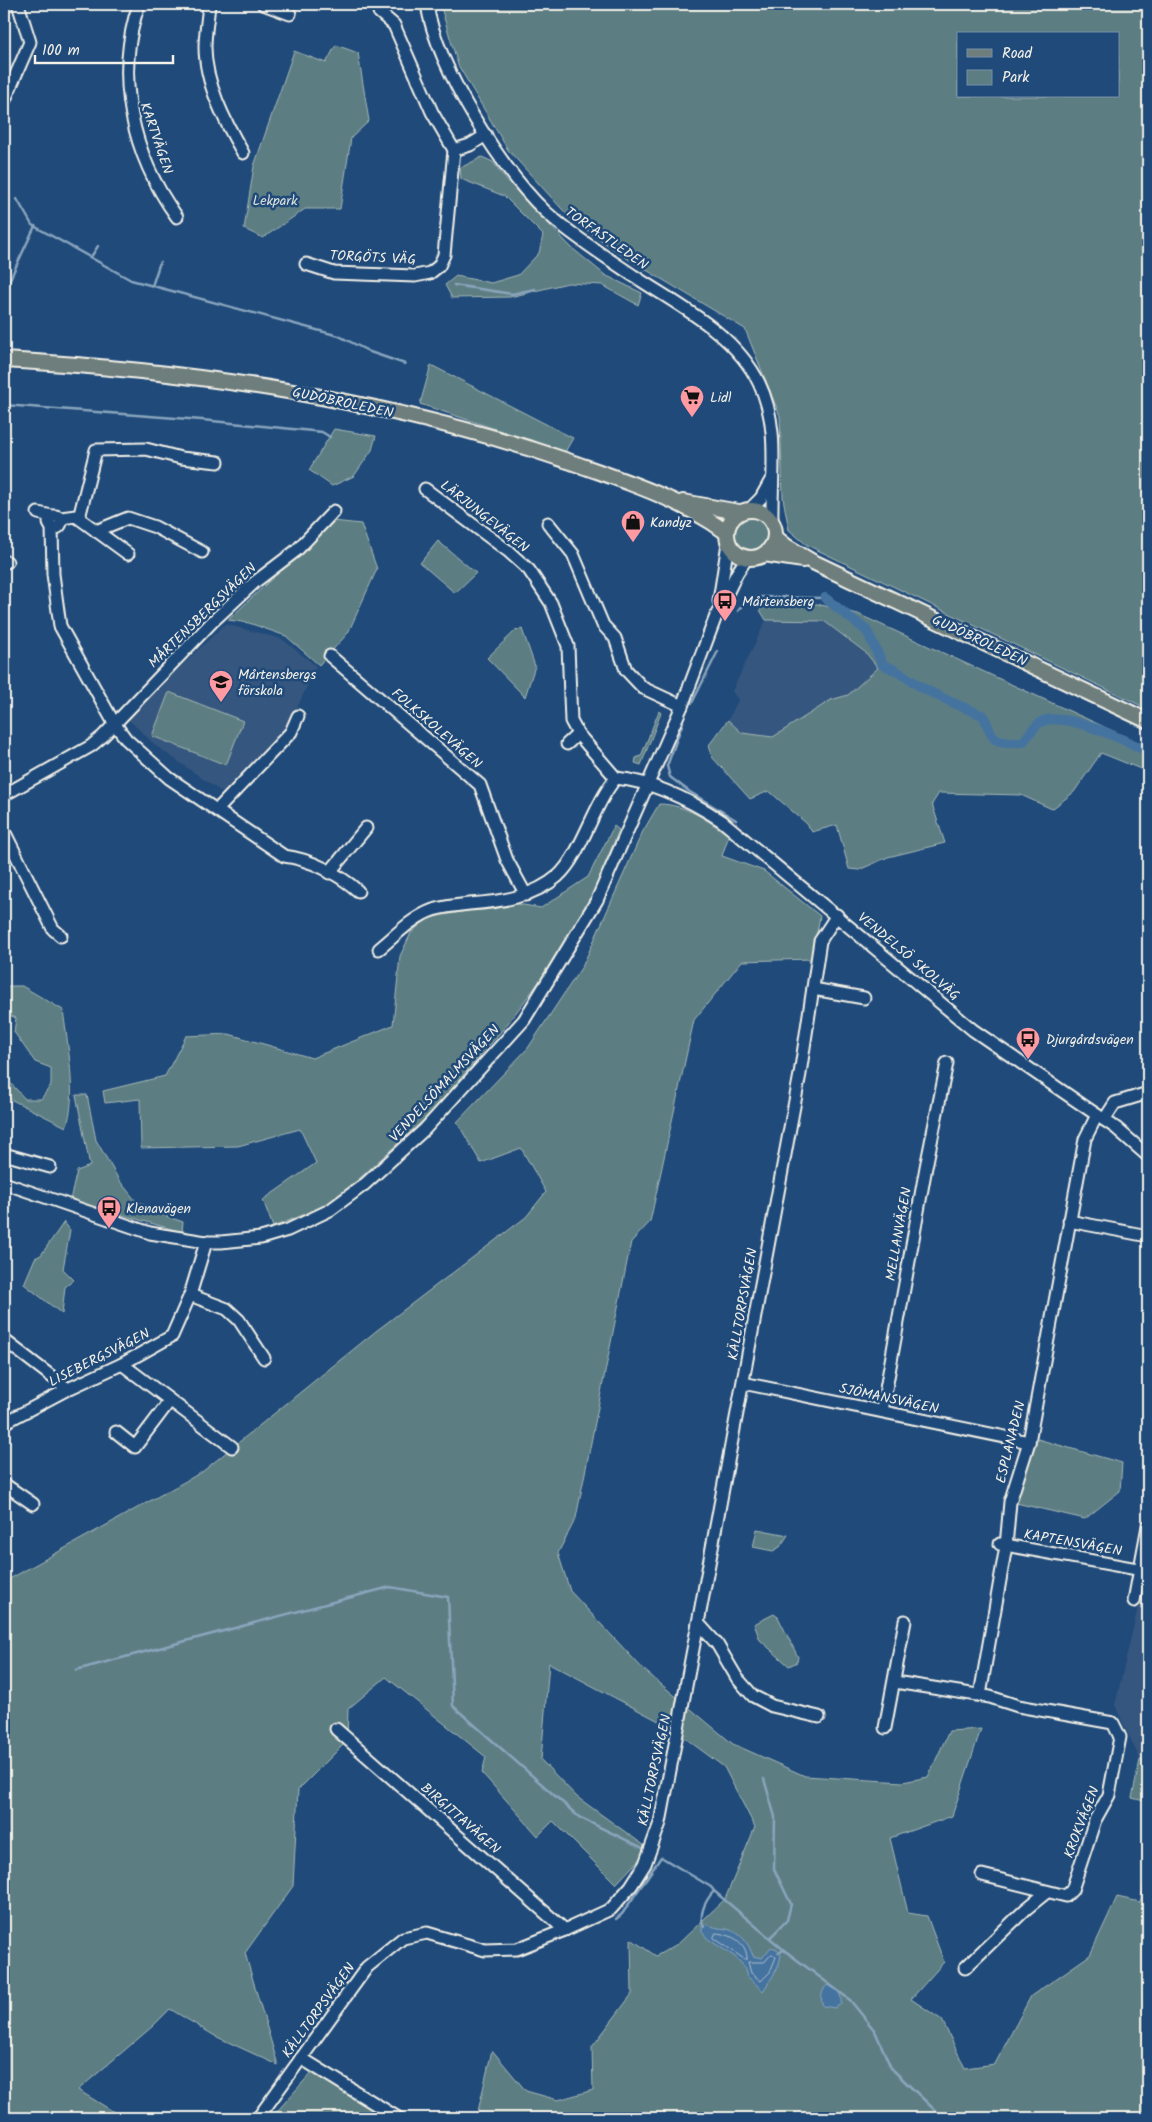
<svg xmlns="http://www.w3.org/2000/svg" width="1152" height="2122" font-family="Kalam,sans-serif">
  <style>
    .built { fill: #35567e }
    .green { fill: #5c7e83; stroke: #a8b8b6; fill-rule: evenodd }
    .water { fill: #4473a0; stroke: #8aa5bd }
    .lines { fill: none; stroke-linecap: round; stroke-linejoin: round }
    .shore { stroke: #aebfcb; stroke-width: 1 }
    .stream { stroke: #8aa5bd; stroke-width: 2.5 }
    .canal { stroke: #4473a0; stroke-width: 10 }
    .minor-casing { stroke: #f4f1e8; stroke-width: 15 }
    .major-casing { stroke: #f4f1e8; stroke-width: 18 }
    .minor { stroke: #1f4a7a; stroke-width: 11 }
    .major { stroke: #6d7e7c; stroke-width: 14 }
    .labels { text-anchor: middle; stroke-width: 5; stroke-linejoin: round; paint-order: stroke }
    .street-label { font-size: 14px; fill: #f4f1e8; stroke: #1f4a7a }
    .park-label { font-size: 14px; fill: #dde0d9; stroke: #1f4a7a }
    .poi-label { font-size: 14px; fill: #f4f1e8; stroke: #1f4a7a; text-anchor: start }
  </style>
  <rect width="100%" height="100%" fill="#1f4a7a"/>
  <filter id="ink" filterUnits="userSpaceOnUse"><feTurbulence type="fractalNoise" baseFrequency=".02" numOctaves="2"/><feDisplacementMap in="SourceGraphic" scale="10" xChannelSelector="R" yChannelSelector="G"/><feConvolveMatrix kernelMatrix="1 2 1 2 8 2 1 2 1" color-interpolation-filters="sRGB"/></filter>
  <g filter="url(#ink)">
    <g class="built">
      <path d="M 766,620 L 824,621 L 866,654 L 878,668 L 848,695 L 831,700 L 773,737 L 742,733 L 728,720 L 738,700 L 732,691 Z"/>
      <path d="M 225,624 L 282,639 L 316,666 L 288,729 L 226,795 L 156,746 L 127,718 Z"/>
      <path d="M 1145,1577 L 1148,1578 L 1148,1762 L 1140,1760 L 1115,1705 Z"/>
    </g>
    <g class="green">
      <path d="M 440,4 L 1148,4 L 1148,709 L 807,545 L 789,530 L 783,498 L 780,416 L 745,329 L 628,259 L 571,219 L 508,150 L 458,65 ZM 958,34 L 1118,34 L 1118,96 L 958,96 Z"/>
      <path d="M 336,45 L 358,53 L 369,121 L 351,138 L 340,209 L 305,209 L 263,238 L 244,229 L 254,166 L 294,51 L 326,63 Z"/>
      <path d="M 482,157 L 493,162 L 507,181 L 572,248 L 605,275 L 642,293 L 638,305 L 602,285 L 568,283 L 510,297 L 452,298 L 445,285 L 456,276 L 491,283 L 518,275 L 539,253 L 543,235 L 504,196 L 461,179 L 460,168 Z"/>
      <path d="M 431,365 L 573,438 L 565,452 L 420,404 Z"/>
      <path d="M 334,429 L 376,436 L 372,450 L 354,476 L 332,486 L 309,470 Z"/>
      <circle cx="751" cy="534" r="16"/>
      <path d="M 333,521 L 361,524 L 377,569 L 348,633 L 319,665 L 286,636 L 249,623 L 228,620 Z"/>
      <path d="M 438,541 L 476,573 L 455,593 L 420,563 Z"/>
      <path d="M 784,596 L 858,614 L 1148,747 L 1148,772 L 1101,753 L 1074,792 L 1052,809 L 1021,795 L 939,793 L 932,804 L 945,843 L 888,857 L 859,870 L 849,869 L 837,825 L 812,832 L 807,824 L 769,791 L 750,799 L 712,757 L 709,745 L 728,720 L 742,733 L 773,737 L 831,700 L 848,695 L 878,668 L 866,653 L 824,621 L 766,620 L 760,610 Z"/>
      <path d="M 522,629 L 535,666 L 525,697 L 487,658 L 515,631 Z"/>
      <path d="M 169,692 L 243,721 L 226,765 L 152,736 Z"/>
      <path d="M 659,711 L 661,713 L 641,765 L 635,763 L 636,758 L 641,756 Z"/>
      <path d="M 659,804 C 686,804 708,821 729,835 L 722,856 L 764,871 L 820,916 L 812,959 L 742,961 L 694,1020 L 650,1222 L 631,1242 L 576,1518 L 558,1553 L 570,1591 L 644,1670 L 733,1744 L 805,1776 L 903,1782 L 928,1777 L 949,1731 L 981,1729 L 952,1816 L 890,1838 L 908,1913 L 927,1916 L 944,1962 L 911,1999 L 942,2020 L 965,2068 L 995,2064 L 1031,1996 L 1090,1955 L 1117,1897 L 1140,1902 L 1148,1866 L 1148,2118 L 489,2118 L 478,2111 L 492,2050 L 526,2091 L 558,2100 L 593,2090 L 592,2047 L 632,1994 L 631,1939 L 656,1956 L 679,1943 L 725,1899 L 755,1827 L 724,1767 L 670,1727 L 549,1663 L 541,1760 L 577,1797 L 649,1849 L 616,1884 L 553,1821 L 538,1836 L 482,1773 L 486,1757 L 386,1677 L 348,1709 L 347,1741 L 298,1790 L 293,1886 L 245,1953 L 278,2065 L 215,2036 L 170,2009 L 153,2026 L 78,2090 L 124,2118 L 4,2118 L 4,1582 L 202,1472 L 376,1331 L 526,1217 L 546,1192 L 521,1148 L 481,1163 L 457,1122 L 528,1048 L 583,965 L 642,833 Z"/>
      <path d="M 614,826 L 619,830 L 593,895 L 558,957 L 505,1027 L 429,1115 L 359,1179 L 323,1207 L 273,1227 L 263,1200 L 316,1163 L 300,1129 L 238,1146 L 141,1148 L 140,1099 L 105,1103 L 103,1091 L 165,1076 L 186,1036 L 229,1034 L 312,1058 L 393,1025 L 400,956 L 411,933 L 427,918 L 512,903 L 541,908 L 588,877 Z"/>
      <path d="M 4,986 L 22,986 L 63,1010 C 67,1041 78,1099 66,1127 L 4,1096 L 4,1079 L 7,1079 L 25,1099 L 41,1099 L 51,1085 L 51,1068 L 35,1062 L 14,1032 L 16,1018 L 4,1013 Z"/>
      <path d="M 76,1095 L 87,1095 L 96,1140 L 119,1180 L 135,1200 L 163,1215 L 183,1222 L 182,1232 L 70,1200 L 77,1171 L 90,1166 Z"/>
      <path d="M 64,1222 L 70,1230 L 63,1269 L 74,1280 L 65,1287 L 62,1314 L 24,1284 L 35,1258 L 41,1255 Z"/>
      <path d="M 1034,1438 L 1122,1463 L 1120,1491 L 1085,1519 L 1016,1503 L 1030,1460 Z"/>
      <path d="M 757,1529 L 788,1535 L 780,1547 L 773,1551 L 753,1547 Z"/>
      <path d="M 774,1614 L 778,1617 L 798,1657 L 797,1662 L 789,1666 L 760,1640 L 754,1624 Z"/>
      <path d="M 1140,1760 L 1148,1762 L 1148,1802 L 1132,1798 Z"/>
      <path d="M 313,2071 L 392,2118 L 271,2118 Z"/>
    </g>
    <g class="water">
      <path d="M 707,1924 C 714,1928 719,1928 727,1929 C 741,1932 749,1944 753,1956 L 762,1958 L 771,1947 L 777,1949 L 781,1955 C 779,1969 770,1980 763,1991 L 747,1976 L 744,1966 L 734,1956 L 708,1939 L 702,1932 L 702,1925 Z"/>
      <path d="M 827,1985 C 837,1989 842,1993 841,2004 L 835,2008 L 823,2006 C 820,1998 821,1992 827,1985 Z"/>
    </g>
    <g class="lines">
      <g class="shore">
        <path d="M 716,1933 C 731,1934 747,1942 747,1959 L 744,1959 L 714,1938 Z"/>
        <path d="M 772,1954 L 776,1957 L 770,1972 L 761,1981 L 751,1973 L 748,1962 L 764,1962 Z"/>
      </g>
      <g class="stream">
        <path d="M 17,199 L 32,225 L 131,280 L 339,336 L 370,352 L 405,364"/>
        <path d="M 91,257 L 98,246"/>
        <path d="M 454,285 L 512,294 L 535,289"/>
        <path d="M 152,286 L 160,262"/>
        <path d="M 4,292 L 35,226"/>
        <path d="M 4,405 L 202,420 L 322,432 L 330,437"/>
        <path d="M 738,611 L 747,600 L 759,597 L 825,598"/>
        <path d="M 692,703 L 718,651"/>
        <path d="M 683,722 L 667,766 L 670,777 L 690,792 L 736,820"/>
        <path d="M 76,1670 L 390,1587 L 448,1597 L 453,1706 L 579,1817 L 643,1848"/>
        <path d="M 764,1779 L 775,1817 L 774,1869 L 791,1904 L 787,1920 L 770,1938"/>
        <path d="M 714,1891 L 784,1950"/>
        <path d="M 616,1919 L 622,1914 L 661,1857 L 711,1887 L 714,1891 C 705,1901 698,1915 704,1927"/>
        <path d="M 778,1953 L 784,1950 L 850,2000 L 875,2031 L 891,2068 L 943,2118"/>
      </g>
      <path class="canal" d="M 825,598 L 867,631 L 883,665 C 899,670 909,680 923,688 C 942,699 963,707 984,716 C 994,744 993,742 1023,742 C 1028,736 1034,726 1041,722 C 1064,710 1125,741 1148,751"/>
      <defs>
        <g id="minor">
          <path d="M 139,4 C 114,77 132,155 177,217"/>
          <path d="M 209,4 C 208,18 205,32 205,47 C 205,83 225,122 243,153"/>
          <path d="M 263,4 L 290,14"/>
          <path d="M 427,4 C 435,65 506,180 554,219 C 579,240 607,258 634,276 C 679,306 735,333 759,383 C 780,426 771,475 772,521"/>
          <path d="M 4,102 L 30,42 L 18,4"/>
          <path d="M 454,150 L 470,145 L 486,135"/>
          <path d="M 306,264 L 334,273 L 415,276 L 430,273 L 439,266 L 444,255 L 454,150 L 432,112 L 394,25 L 379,12"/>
          <path d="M 425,489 L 508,551 L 529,570 L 551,603 L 568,646 L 571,721 L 578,734 L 616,778 C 654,782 690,800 722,821 L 973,1030 L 1116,1128 L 1148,1156"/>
          <path d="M 750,509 L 761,498 L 771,480"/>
          <path d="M 38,513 L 52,516"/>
          <circle cx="55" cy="522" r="6"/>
          <path d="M 61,518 L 76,516 L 128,554"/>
          <path d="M 79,518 L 96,450 L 146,449 L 181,458 L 218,462"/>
          <path d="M 548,523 L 573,554 L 603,625 L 615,638 L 626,670 L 643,688 L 682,706"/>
          <path d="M 52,527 L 53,574 L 60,626 L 114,723 L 126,739 L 169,778 L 284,856 C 310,859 339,874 358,891"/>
          <path d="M 96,531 L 128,518 L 155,527 L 202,552"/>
          <path d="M 4,562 L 7,562"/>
          <path d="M 719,601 L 728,543"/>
          <path d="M 330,656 L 480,785 L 507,860 L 526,895"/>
          <path d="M 567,744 L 578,734"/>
          <path d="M 4,795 L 91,746 L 103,736 L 212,622 L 255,582 L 297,550 L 334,511"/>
          <path d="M 218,809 L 291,732 L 298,716"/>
          <path d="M 4,831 L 53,929 L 61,936"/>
          <path d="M 329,873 L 366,828"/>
          <path d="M 379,949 C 395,936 410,920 428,912 C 441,906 455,906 469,904 C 500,902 534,897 558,876 C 582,854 593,805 616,778"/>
          <path d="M 813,989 L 864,998"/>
          <path d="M 1104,1120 L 1115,1103 L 1148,1093"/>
          <path d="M 4,1154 L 50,1167"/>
          <path d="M 4,1183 L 150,1233 L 206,1242 L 221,1242 L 261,1238 L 288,1230 L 330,1210 L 365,1184 L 425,1129 L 524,1020 L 597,900 L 682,706 L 716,616 L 737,573 L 747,558"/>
          <path d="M 1069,1221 L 1148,1236"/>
          <path d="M 190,1295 L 227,1309 L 239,1320 L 264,1358"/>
          <path d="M 4,1340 L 68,1389"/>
          <path d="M 122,1364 L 232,1447"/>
          <path d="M 743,1383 L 1029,1442"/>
          <path d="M 882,1411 L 926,1167 L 947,1063"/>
          <path d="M 4,1423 L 68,1389 L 122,1364 L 172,1336 L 190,1295 L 206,1242"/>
          <path d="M 116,1432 L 135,1447 L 169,1402"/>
          <path d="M 4,1484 L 33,1504"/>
          <path d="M 1000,1544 L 1148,1571"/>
          <path d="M 1134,1601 L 1148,1526"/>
          <path d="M 698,1623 L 717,1644 L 737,1678 L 753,1696 L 772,1706 L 819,1717"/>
          <path d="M 895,1682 L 990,1697 L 1018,1706 L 1113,1723 L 1120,1737 L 1109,1795 L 1095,1820 L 1072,1890 L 1066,1896 L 982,1875"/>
          <path d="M 980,1695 L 1006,1546 L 1010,1502 L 1029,1442 L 1085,1139 L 1097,1115"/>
          <path d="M 885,1728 L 905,1621"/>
          <path d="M 336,1729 L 565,1930"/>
          <path d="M 965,1968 L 1026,1909 L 1047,1892"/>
          <path d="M 301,2058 L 398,2118"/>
          <path d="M 258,2118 L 367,1967 L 403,1938 L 427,1933 L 485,1950 L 517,1949 L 565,1930 L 611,1909 L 631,1886 L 645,1864 L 660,1823 L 698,1623 L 800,1074 L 820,941 L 837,915"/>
        </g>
        <g id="major">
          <path d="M 4,360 C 196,371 385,399 568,461 C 622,480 680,498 726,532"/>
          <path d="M 683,502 L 739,512"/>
          <circle cx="751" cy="534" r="24"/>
          <path d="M 775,537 L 786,546 L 811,561 L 1148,721"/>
          <path d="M 764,554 L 803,560"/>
        </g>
      </defs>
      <use href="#minor" class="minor-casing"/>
      <use href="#major" class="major-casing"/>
      <use href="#minor" class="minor"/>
      <use href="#major" class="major"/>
    </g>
  </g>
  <defs>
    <symbol id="supermarket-pin" viewBox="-11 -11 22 30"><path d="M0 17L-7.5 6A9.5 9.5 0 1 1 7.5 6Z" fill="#ff9aa2" stroke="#1f4a7a"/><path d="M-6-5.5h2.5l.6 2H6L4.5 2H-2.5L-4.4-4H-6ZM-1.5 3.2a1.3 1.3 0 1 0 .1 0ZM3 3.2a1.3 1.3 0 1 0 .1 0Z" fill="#111"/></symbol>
    <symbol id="shop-pin" viewBox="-11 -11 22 30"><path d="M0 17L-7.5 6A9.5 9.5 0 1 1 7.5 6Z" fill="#ff9aa2" stroke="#1f4a7a"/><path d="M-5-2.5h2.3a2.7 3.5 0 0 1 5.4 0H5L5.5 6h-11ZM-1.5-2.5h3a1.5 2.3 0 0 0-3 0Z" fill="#111"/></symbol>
    <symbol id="bus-pin" viewBox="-11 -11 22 30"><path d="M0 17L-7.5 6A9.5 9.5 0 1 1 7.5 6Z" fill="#ff9aa2" stroke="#1f4a7a"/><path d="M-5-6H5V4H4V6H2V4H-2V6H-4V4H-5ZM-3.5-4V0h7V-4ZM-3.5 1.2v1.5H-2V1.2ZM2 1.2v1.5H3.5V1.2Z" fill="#111"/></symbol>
    <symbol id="school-pin" viewBox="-11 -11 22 30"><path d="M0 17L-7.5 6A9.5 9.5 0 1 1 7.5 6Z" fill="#ff9aa2" stroke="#1f4a7a"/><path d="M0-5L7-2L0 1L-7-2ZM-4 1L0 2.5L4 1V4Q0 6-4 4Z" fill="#111"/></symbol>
  </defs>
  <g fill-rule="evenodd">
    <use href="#supermarket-pin" x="678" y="383" width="28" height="38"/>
    <use href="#shop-pin" x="619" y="508" width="28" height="38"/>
    <use href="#bus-pin" x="711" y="587" width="28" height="38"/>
    <use href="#school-pin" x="207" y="668" width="28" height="38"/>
    <use href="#bus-pin" x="1014" y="1025" width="28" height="38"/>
    <use href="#bus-pin" x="95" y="1194" width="28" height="38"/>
  </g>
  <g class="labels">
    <g class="street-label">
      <text transform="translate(157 138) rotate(71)" y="5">KARTVÄGEN</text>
      <text transform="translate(607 238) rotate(35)" y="5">TORFASTLEDEN</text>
      <text transform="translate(373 257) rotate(3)" y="5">TORGÖTS VÄG</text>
      <text transform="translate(343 402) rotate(12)" y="5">GUDÖBROLEDEN</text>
      <text transform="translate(485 516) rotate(38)" y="5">LÄRJUNGEVÄGEN</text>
      <text transform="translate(202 615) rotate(-44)" y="5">MÅRTENSBERGSVÄGEN</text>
      <text transform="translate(980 640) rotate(25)" y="5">GUDÖBROLEDEN</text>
      <text transform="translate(437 728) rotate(41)" y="5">FOLKSKOLEVÄGEN</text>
      <text transform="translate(909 956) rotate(40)" y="5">VENDELSÖ SKOLVÄG</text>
      <text transform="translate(444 1083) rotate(-47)" y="5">VENDELSÖMALMSVÄGEN</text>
      <text transform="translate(898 1234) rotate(-80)" y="5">MELLANVÄGEN</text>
      <text transform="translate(742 1304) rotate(-80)" y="5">KÄLLTORPSVÄGEN</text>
      <text transform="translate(99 1357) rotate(-27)" y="5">LISEBERGSVÄGEN</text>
      <text transform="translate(889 1398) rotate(12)" y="5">SJÖMANSVÄGEN</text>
      <text transform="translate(1010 1442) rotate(-76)" y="5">ESPLANADEN</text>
      <text transform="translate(1073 1542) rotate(10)" y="5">KAPTENSVÄGEN</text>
      <text transform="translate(654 1770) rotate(-78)" y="5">KÄLLTORPSVÄGEN</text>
      <text transform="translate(461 1818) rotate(41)" y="5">BIRGITTAVÄGEN</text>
      <text transform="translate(1081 1822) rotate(-69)" y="5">KROKVÄGEN</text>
      <text transform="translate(318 2010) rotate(-54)" y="5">KÄLLTORPSVÄGEN</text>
    </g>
    <g class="park-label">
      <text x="275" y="205">Lekpark</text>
    </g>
    <g class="poi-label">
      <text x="710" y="402">Lidl</text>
      <text x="650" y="527">Kandyz</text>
      <text x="742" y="606">Mårtensberg</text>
      <text x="238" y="679">Mårtensbergs<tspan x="238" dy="16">förskola</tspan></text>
      <text x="1046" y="1044">Djurgårdsvägen</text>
      <text x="126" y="1213">Klenavägen</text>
    </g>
  </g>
  <rect width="1152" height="2122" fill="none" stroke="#1f4a7a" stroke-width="20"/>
  <rect x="10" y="10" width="1132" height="2102" fill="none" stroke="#f4f1e8" stroke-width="2" filter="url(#ink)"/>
  <rect x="957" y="32" width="162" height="65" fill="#1f4a7a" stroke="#748da6"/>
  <rect x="967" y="49" width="25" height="8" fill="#6d7e7c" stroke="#748da6"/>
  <text x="1002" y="58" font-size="15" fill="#f4f1e8">Road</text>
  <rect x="967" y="70" width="25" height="15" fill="#5c7e83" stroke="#748da6"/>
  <text x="1002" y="82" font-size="15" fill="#f4f1e8">Park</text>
  <path d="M35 55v8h138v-8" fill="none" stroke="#f4f1e8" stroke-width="2.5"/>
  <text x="42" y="55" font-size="15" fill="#f4f1e8" stroke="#1f4a7a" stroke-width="4" paint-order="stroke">100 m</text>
</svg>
